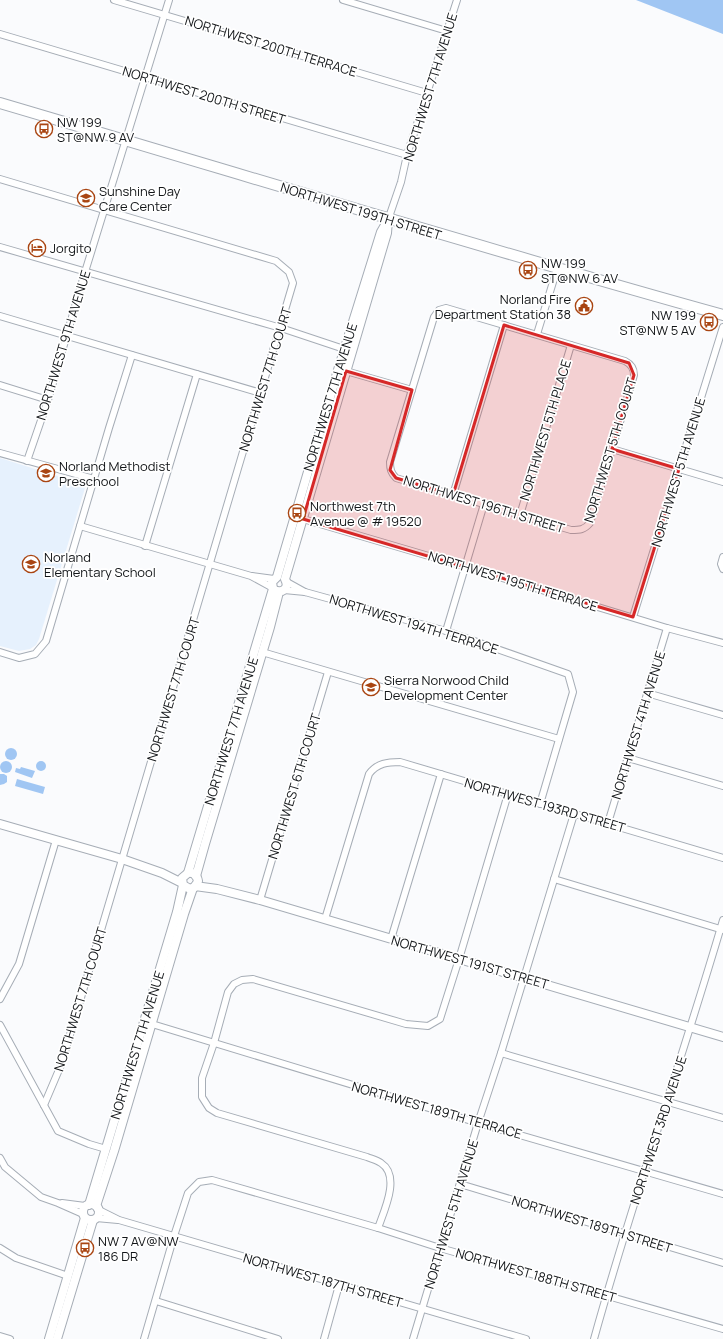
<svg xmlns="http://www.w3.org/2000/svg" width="723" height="1339" font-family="Manrope,sans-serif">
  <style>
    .built { fill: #e6f1fd }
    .water { fill: #a0c6f3 }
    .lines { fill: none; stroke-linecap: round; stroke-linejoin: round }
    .minor-casing { stroke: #a6adb6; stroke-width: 8 }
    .tertiary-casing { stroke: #a6adb6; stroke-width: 10 }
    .primary-casing { stroke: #a6adb6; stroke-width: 12 }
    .minor { stroke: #fff; stroke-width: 6 }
    .tertiary { stroke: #fff; stroke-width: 8 }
    .primary { stroke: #fff; stroke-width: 10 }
    .marked { fill: #d62828; fill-opacity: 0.2; stroke: #d62828; stroke-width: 3; stroke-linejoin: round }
    .labels { text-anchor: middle; stroke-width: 3.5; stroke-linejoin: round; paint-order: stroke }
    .street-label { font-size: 13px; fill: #131619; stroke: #fff }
    .poi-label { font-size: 13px; fill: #131619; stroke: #fff; text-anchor: start }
  </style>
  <rect width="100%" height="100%" fill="#fafbfd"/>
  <path class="built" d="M 0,458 L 80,483 L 85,488 L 39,639 L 36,645 L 30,649 L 19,651 L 0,646 Z"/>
  <g class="water">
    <path d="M 636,0 L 723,0 L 723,34 Z"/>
    <circle cx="11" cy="754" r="6"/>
    <circle cx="6" cy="767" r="6"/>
    <circle cx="41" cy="766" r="5"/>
    <path d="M 21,767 L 35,771 L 32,778 L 15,772 L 16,768 L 20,769 Z"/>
    <path d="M 0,774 L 4,774 L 7,776 L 7,782 L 4,784 L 0,785 Z"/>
    <path d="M 17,779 L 45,787 L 43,794 L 15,786 Z"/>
  </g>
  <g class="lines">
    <defs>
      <g id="minor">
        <path d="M 114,0 L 427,93"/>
        <path d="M 343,0 L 447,31"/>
        <path d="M 0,34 L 407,155"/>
        <path d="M 0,179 L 276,261 L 289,272 L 293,283 L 61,1065 L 44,1105"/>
        <path d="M 388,220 L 401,182 L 407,155 L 457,0"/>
        <path d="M 0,247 L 281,328 L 344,349"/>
        <path d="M 446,308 L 625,361 C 631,364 634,368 634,375 L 590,523 C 584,530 580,530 571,530 L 396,478 C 391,473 390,469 390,462 L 434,317 L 439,310 Z"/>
        <path d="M 0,316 L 261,393"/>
        <path d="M 537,334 L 557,269"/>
        <path d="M 346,371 L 412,390"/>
        <path d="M 0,385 L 48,400"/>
        <path d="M 612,449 L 723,482"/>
        <path d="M 0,453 L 94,479"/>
        <path d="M 27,461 L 48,400 L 85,272 L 169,0"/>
        <path d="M 453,495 L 504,325"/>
        <path d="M 520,515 L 571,345"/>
        <path d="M 303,519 L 466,567 L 667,628 L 723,643"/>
        <path d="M 80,526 L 251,576 L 273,588"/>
        <path d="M 145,546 L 197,374"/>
        <path d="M 723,557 L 721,564 L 723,569"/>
        <path d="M 252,576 L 274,579"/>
        <path d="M 287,582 L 305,592"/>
        <path d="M 284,590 L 305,592 L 446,631 L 568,674 L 573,692 L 540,804"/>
        <path d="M 633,617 L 723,327"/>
        <path d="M 446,631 L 484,504"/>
        <path d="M 0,652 L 19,658 L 35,654 L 46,641 L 109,428 L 132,355"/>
        <path d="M 262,652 L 559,739"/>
        <path d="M 647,693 L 723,715"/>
        <path d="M 628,758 L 723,786"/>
        <path d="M 608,823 L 667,628"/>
        <path d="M 554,879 L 723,930"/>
        <path d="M 260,900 L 328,672"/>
        <path d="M 325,919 L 369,774 C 377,763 388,762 400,762 L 723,858"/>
        <path d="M 391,939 L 441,774"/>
        <path d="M 0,999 L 19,964 L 56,840"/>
        <path d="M 152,1024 L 478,1123 L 723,1194"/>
        <path d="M 0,1025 L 58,1131 L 89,1144 L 106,1149"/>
        <path d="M 501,1053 L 723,1118"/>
        <path d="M 0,1158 L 5,1167 L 41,1197 L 58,1203 L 83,1214"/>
        <path d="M 460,1184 L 723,1263"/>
        <path d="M 62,1203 L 85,1206"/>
        <path d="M 97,1209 L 119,1220 L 526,1339"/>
        <path d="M 96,1218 L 118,1220"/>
        <path d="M 378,1228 C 384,1211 401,1176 381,1163 C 377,1160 372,1159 367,1157 L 217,1113 L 209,1108 L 202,1097 L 202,1078 L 214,1043 L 228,992 L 234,984 L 242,980 L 253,979 L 406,1024 L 428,1026 L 440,1019 L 459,959 L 508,794"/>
        <path d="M 0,1248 L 16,1258 L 68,1276"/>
        <path d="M 156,1301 L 278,1339"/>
        <path d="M 0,1336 L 10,1339"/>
        <path d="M 144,1339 L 174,1236 L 188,1193 L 199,1182 L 212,1180 L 378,1228 L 440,1248 L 723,1329"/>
        <path d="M 324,1339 L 339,1285"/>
        <path d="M 413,1339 L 478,1123 L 501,1053 L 574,814"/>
        <path d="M 594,1339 C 633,1198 682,1060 723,920"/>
      </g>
      <g id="tertiary">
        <path d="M 273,589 C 282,595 290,588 285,579 L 387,233 L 388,220"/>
        <path d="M 0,824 L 122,859 L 162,873 L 182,883"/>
        <path d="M 188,873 L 273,589 L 272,582 L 277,577 L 338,370 L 381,232 L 388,220"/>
        <path d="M 196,876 L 205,844 L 270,627 L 279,592"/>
        <path d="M 195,886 L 217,889 L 260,900 L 723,1037"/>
        <circle cx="91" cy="1212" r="8"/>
        <path d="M 89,1205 L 177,912 L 183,885 L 182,878 L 188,873 C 193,872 197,875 198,881 L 195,887 L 190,889 L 183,885"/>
        <path d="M 96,1206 L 114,1151 L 184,914 L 193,888"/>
        <path d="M 49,1339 L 85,1218"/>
        <path d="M 57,1339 L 93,1220"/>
      </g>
      <path id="primary" d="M 0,103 C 241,174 481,248 723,315"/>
    </defs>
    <use href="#minor" class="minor-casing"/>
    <use href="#tertiary" class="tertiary-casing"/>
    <use href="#primary" class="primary-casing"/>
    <use href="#minor" class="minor"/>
    <use href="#tertiary" class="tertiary"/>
    <use href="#primary" class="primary"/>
  </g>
  <path class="marked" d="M 504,325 L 629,363 L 634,375 L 612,449 L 679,469 L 633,617 L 303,519 L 346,371 L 412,390 L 390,470 L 396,478 L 453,495 Z"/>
  <defs>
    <symbol id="bus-ring" viewBox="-11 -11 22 22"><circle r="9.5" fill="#fff" stroke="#a94512" stroke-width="1.5"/><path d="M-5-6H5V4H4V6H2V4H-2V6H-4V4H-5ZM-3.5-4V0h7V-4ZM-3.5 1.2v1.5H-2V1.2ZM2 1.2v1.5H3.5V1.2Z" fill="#a94512"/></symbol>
    <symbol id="school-ring" viewBox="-11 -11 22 22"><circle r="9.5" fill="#fff" stroke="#a94512" stroke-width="1.5"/><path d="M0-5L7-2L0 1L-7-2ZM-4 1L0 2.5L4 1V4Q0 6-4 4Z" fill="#a94512"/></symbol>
    <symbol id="hotel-ring" viewBox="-11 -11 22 22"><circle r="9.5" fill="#fff" stroke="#a94512" stroke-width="1.5"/><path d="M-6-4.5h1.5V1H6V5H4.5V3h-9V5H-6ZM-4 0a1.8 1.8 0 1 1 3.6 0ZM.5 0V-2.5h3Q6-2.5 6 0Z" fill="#a94512"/></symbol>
    <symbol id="civic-ring" viewBox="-11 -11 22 22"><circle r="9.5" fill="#fff" stroke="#a94512" stroke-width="1.5"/><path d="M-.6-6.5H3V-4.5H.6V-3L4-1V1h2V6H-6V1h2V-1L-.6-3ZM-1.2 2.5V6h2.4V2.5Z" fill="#a94512"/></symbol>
  </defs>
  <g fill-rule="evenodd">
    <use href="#bus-ring" x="34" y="119" width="20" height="20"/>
    <use href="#school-ring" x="76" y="188" width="20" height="20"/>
    <use href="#hotel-ring" x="27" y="238" width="20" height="20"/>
    <use href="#bus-ring" x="518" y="260" width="20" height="20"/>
    <use href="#civic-ring" x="574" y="296" width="20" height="20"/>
    <use href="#bus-ring" x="699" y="312" width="20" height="20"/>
    <use href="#school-ring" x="36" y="463" width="20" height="20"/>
    <use href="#bus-ring" x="287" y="503" width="20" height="20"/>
    <use href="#school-ring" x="21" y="554" width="20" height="20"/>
    <use href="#school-ring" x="361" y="677" width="20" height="20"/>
    <use href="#bus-ring" x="75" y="1238" width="20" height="20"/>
  </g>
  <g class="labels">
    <g class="street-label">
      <text transform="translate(271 46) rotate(17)" y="5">NORTHWEST 200TH TERRACE</text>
      <text transform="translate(430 87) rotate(-73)" y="5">NORTHWEST 7TH AVENUE</text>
      <text transform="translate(204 95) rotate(17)" y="5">NORTHWEST 200TH STREET</text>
      <text transform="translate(361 211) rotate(17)" y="5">NORTHWEST 199TH STREET</text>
      <text transform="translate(63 345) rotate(-73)" y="5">NORTHWEST 9TH AVENUE</text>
      <text transform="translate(265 379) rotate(-73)" y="5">NORTHWEST 7TH COURT</text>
      <text transform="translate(330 397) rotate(-73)" y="5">NORTHWEST 7TH AVENUE</text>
      <text transform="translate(545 430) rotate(-73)" y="5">NORTHWEST 5TH PLACE</text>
      <text transform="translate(610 450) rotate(-73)" y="5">NORTHWEST 5TH COURT</text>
      <text transform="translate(678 472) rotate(-73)" y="5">NORTHWEST 5TH AVENUE</text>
      <text transform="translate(484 504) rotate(17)" y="5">NORTHWEST 196TH STREET</text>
      <text transform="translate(513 581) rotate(17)" y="5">NORTHWEST 195TH TERRACE</text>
      <text transform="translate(414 624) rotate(17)" y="5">NORTHWEST 194TH TERRACE</text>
      <text transform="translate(173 689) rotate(-73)" y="5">NORTHWEST 7TH COURT</text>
      <text transform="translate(638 725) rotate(-73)" y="5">NORTHWEST 4TH AVENUE</text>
      <text transform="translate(231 731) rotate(-73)" y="5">NORTHWEST 7TH AVENUE</text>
      <text transform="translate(294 786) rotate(-73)" y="5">NORTHWEST 6TH COURT</text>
      <text transform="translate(545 805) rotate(16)" y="5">NORTHWEST 193RD STREET</text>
      <text transform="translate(470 962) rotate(16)" y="5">NORTHWEST 191ST STREET</text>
      <text transform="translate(80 999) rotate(-73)" y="5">NORTHWEST 7TH COURT</text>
      <text transform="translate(137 1045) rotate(-73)" y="5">NORTHWEST 7TH AVENUE</text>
      <text transform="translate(437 1110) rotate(16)" y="5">NORTHWEST 189TH TERRACE</text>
      <text transform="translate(658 1130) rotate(-72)" y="5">NORTHWEST 3RD AVENUE</text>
      <text transform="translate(451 1214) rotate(-73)" y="5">NORTHWEST 5TH AVENUE</text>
      <text transform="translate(592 1224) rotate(17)" y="5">NORTHWEST 189TH STREET</text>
      <text transform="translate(536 1275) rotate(16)" y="5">NORTHWEST 188TH STREET</text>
      <text transform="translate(323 1280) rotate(16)" y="5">NORTHWEST 187TH STREET</text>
    </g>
    <g class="poi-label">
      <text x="57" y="127">NW 199<tspan x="57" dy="15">ST@NW 9 AV</tspan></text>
      <text x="99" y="196">Sunshine Day<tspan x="99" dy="15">Care Center</tspan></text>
      <text x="50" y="253">Jorgito</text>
      <text x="541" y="268">NW 199<tspan x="541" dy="15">ST@NW 6 AV</tspan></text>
      <text x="571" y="304" text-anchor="end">Norland Fire<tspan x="571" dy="15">Department Station 38</tspan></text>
      <text x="696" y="320" text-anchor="end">NW 199<tspan x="696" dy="15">ST@NW 5 AV</tspan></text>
      <text x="59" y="471">Norland Methodist<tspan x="59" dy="15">Preschool</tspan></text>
      <text x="310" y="511">Northwest 7th<tspan x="310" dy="15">Avenue @ # 19520</tspan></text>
      <text x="44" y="562">Norland<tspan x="44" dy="15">Elementary School</tspan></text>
      <text x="384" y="685">Sierra Norwood Child<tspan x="384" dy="15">Development Center</tspan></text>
      <text x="98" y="1246">NW 7 AV@NW<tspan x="98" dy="15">186 DR</tspan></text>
    </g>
  </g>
</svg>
